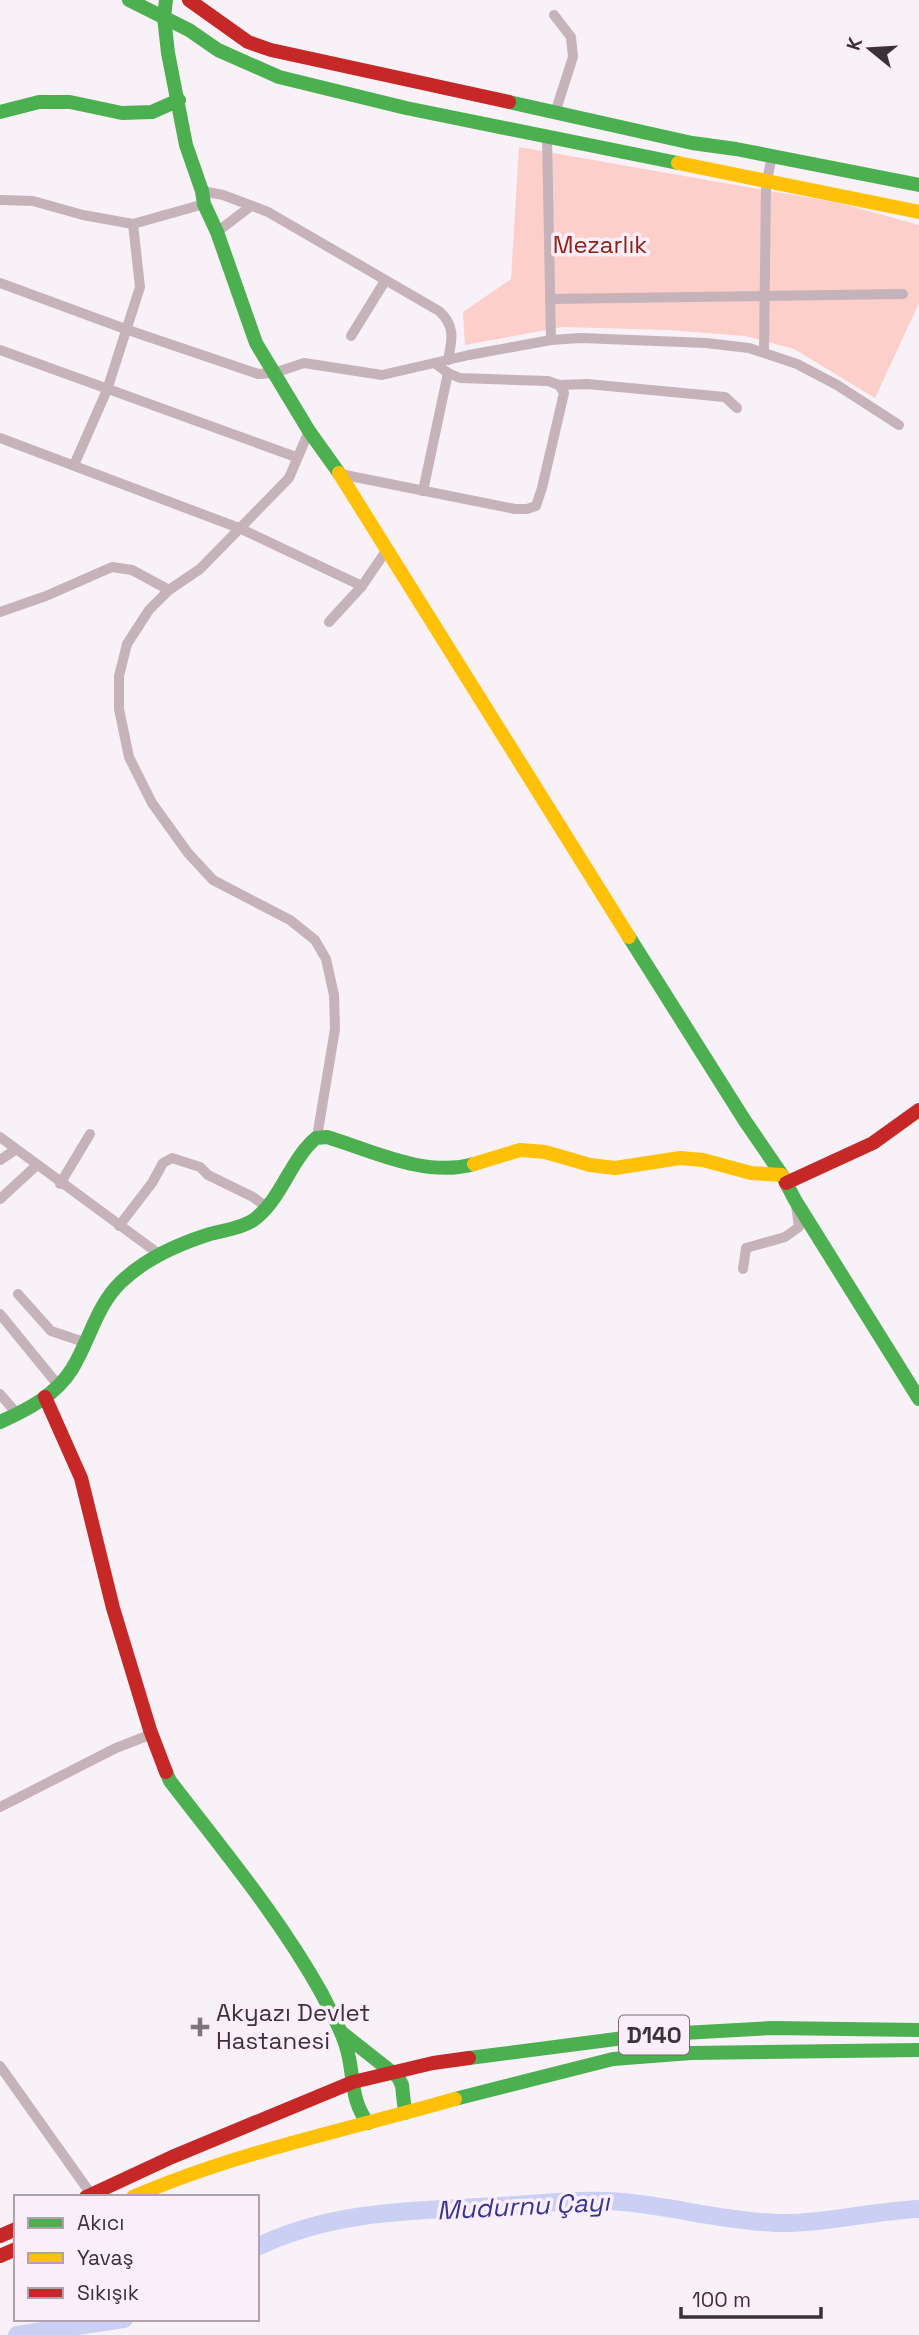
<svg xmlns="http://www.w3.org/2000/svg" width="919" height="2335" font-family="'Space Grotesk',sans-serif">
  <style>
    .green { fill: #fccfca }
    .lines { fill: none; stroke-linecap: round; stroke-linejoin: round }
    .river { stroke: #cbcff3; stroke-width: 18 }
    .street { stroke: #c5b3b9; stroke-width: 10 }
    .fast { stroke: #4caf50; stroke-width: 14 }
    .slow { stroke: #ffc107; stroke-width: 14 }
    .jam { stroke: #c62828; stroke-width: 14 }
    .poi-dot { fill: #7e747c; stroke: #fbeef8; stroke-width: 2.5 }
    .labels { text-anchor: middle; stroke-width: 7; stroke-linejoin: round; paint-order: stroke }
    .shield { fill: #fbeef8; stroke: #756972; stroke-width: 2 }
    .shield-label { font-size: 23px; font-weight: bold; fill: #3c3039 }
    .park-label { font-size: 24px; fill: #8d2313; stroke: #fbeef8 }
    .poi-label { font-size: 24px; fill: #3c3039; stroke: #fbeef8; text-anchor: start }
    .water-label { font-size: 26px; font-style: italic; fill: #353690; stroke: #fbeef8 }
  </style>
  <rect width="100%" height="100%" fill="#f8f1f7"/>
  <path class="green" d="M 519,147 L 839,203 L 919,225 L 919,303 L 875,398 L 794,349 L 745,336 L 668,330 L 562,327 L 465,345 L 463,312 L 511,279 Z"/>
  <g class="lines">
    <g class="river">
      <path d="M 257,2247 C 333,2210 414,2211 496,2206 C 539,2204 581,2198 624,2202 C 675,2207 725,2221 776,2223 C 825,2224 871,2211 919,2209"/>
      <path d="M 17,2335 L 124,2319"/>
    </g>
    <g class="street">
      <path d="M 554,15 L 571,37 L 573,57 L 555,113"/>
      <path d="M 547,136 L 551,340"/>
      <path d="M 202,191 L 223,195 L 268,212 L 439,311 C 456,326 452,340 448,360"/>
      <path d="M 0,200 L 33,201 L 83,215 L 133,224 L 204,204"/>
      <path d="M 217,232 L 251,206"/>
      <path d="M 0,283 L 128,330 L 258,374 L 274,373 L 304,363 L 382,375 L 469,355 L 551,340 L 581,338 L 706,343 L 749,348 L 797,364 L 837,385 L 899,425"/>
      <path d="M 550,299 L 903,294"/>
      <path d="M 351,336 L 385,281"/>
      <path d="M 0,350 L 296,457"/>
      <path d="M 764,352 L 766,185 L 772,156"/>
      <path d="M 559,385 L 587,384 L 725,397 L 737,408"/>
      <path d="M 309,431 L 289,478 L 200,569 L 169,590 L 149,610 L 127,644 L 119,676 L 119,709 L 129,757 L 152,803 L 188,853 L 213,880 L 290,920 L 315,940 L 326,959 L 334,995 L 335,1029 L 317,1137"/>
      <path d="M 0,438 L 239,528 L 362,586"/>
      <path d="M 74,465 L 107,390 L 140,287 L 133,224"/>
      <path d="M 340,474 L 515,509 L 527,509 L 536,506 L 542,488 L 564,393 L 559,385 L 548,381 L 460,378 L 448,373 L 436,364"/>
      <path d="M 423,491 L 448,373"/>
      <path d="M 0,612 L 46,596 L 112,567 L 132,570 L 169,590"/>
      <path d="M 329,622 L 362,586 L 386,551"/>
      <path d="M 0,1137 L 159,1254"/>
      <path d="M 0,1160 L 15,1150"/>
      <path d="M 60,1184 L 90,1134"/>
      <path d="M 0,1199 L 37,1165"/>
      <path d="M 119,1226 L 152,1183 L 163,1163 L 172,1158 L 200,1167 L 208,1175 L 253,1197 L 265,1206"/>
      <path d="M 743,1269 L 746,1248 L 785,1237 L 799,1227 L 796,1205"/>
      <path d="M 18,1294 L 51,1331 L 84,1342"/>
      <path d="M 0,1314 L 58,1385"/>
      <path d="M 0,1394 L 18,1415"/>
      <path d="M 0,1807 L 116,1748 L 152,1734"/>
      <path d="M 0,2066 L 91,2194"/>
    </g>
    <g class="fast">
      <path d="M 129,0 L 189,30 L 218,50 L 279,77 L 406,108 L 678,163"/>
      <path d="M 166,0 L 164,17 L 168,53 L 186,145 L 202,191 L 204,204 L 217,232 L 256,343 L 309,431 L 339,473"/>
      <path d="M 509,102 L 692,143 L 736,149 L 919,185"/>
      <path d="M 0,112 L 39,102 L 70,102 L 122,113 L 152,112 L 179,100"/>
      <path d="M 629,937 L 745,1121 L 782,1175 L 795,1200 L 919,1399"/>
      <path d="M 0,1422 C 27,1410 56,1395 72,1369 C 90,1340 96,1306 121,1282 C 146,1258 178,1244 210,1234 C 225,1230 243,1228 255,1219 C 282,1198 290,1160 316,1138 L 327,1137 C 373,1151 426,1178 474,1164"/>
      <path d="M 166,1772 L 170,1781 C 223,1850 280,1918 322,1994 C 332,2014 345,2036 349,2058 C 354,2082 352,2103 368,2123"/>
      <path d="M 341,2032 L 398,2077 L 402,2085 L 405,2113"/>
      <path d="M 469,2058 L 647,2035 L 772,2028 L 919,2030"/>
      <path d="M 455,2099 L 613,2059 L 691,2053 L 919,2050"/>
    </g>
    <g class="slow">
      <path d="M 678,163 L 919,212"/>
      <path d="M 339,473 L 629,937"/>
      <path d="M 474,1164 L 520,1150 L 545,1152 L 590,1165 L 615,1168 L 680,1158 L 703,1160 L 751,1173 L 782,1175"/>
      <path d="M 133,2197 C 236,2152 347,2130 455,2099"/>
    </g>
    <g class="jam">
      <path d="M 189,0 L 248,42 L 271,50 L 509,102"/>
      <path d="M 786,1183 L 873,1143 L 919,1110"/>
      <path d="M 45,1397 L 81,1478 L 113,1608 L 150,1730 L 166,1772"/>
      <path d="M 86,2197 L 172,2157 L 353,2082 L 433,2063 L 469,2058"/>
      <path d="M 0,2236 L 16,2229"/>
      <path d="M 0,2256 L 16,2249"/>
    </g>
  </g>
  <path class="poi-dot" d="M196.5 2016.5h7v7h7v7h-7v7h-7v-7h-7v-7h7z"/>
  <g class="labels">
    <rect class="shield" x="619" y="2015.5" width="70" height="39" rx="5"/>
    <g class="shield-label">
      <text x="654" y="2043">D140</text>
    </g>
    <g class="park-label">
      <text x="600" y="253">Mezarlık</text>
    </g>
    <g class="poi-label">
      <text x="216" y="2021">Akyazı Devlet<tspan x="216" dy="28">Hastanesi</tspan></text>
    </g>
    <g class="water-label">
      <text transform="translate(523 2206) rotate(-3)" y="9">Mudurnu Çayı</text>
    </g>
  </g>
  <rect x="14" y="2195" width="245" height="126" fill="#fbeef8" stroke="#afa2ac" stroke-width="2"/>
  <rect x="28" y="2218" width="35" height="10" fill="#4caf50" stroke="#afa2ac" stroke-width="2"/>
  <text x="77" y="2230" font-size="21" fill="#3c3039">Akıcı</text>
  <rect x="28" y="2253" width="35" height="10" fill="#ffc107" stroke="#afa2ac" stroke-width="2"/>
  <text x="77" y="2265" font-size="21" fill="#3c3039">Yavaş</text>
  <rect x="28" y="2288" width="35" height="10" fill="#c62828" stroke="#afa2ac" stroke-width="2"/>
  <text x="77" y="2300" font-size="21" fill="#3c3039">Sıkışık</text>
  <g transform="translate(870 49) rotate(288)" stroke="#fbeef8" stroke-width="5" paint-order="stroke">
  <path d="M0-5L12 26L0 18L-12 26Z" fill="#3c3039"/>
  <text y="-10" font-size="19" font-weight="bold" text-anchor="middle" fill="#3c3039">K</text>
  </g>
  <path d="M681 2307v10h140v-10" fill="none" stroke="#3c3039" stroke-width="3.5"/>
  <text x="692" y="2307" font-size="21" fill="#3c3039" stroke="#fbeef8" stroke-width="5" paint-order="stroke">100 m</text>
</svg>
